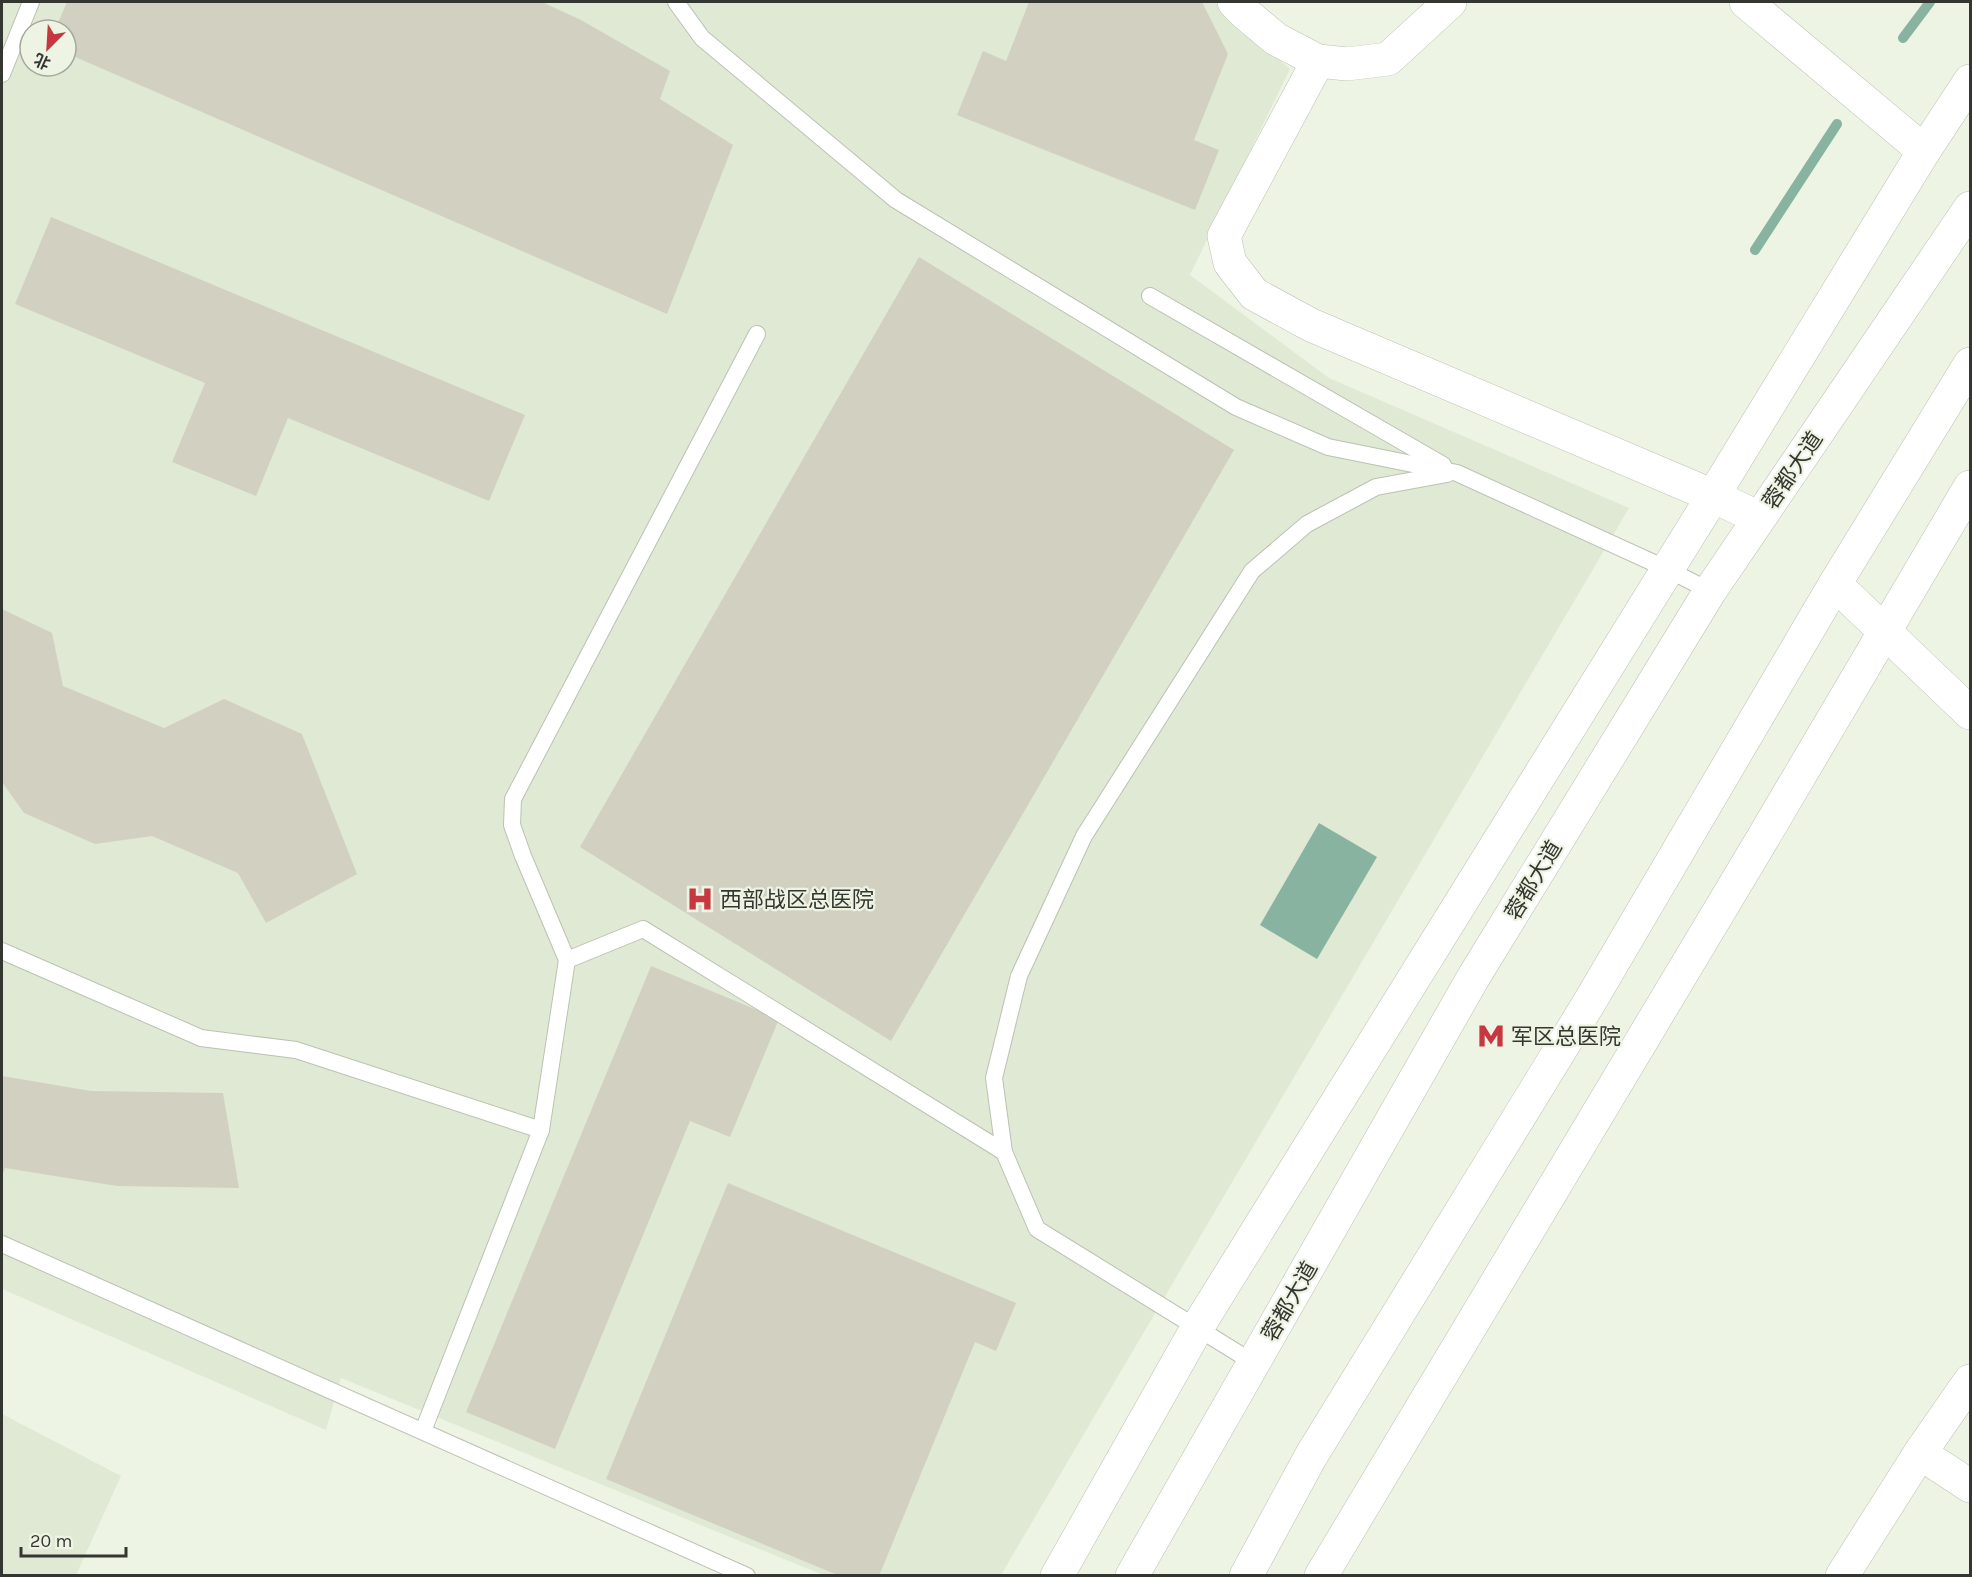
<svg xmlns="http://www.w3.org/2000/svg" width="1972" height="1577" font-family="Karla,'Noto Sans SC',sans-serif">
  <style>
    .built { fill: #e0e9d4; fill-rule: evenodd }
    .water { fill: #88b3a0 }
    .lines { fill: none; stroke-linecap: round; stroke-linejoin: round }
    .stream { stroke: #88b3a0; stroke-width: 10 }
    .building { fill: #d2d1c1 }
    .service-casing { stroke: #bbc2b2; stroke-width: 18 }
    .minor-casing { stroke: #bbc2b2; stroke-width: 34 }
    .tertiary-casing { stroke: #bbc2b2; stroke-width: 34 }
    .primary-casing { stroke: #bbc2b2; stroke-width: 34 }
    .service { stroke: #fff; stroke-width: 16 }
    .minor { stroke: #fff; stroke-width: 33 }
    .tertiary { stroke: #fff; stroke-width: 33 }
    .primary { stroke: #fff; stroke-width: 33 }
    .labels { text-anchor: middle; stroke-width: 4.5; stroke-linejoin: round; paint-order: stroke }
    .street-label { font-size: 22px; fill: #343731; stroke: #eef4e4 }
    .poi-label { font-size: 22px; fill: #343731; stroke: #eef4e4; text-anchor: start }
  </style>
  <rect width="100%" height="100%" fill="#eef4e4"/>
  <g class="built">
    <path d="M 2,2 L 1216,2 L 1223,12 L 1290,69 L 1190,275 L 1329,378 L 1629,508 L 1001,1575 L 823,1575 L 341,1378 L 326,1430 L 2,1289 ZM 30,30 L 66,30 L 66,66 L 30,66 Z"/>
    <path d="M 2,1414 L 121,1476 L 76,1575 L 2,1575 Z"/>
  </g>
  <path class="water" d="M 1319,823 L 1377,857 L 1317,959 L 1260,925 Z"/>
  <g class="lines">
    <g class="stream">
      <path d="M 1903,38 L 1930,2"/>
      <path d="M 1755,250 L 1837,124"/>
    </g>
  </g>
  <g class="building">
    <path d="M 67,2 L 542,2 L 581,20 L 670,71 L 660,99 L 733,145 L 667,314 L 66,53 L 66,30 L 55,30 Z"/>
    <path d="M 1029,2 L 1202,2 L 1228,54 L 1194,140 L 1219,150 L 1195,210 L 957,115 L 983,51 L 1006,61 Z"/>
    <path d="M 51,217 L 525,415 L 489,501 L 288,418 L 256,496 L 172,462 L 205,383 L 15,304 Z"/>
    <path d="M 919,257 L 1234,450 L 891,1041 L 580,847 Z"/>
    <path d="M 2,609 L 52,633 L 63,686 L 164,728 L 224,699 L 302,734 L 357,874 L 266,923 L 238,873 L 152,836 L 95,844 L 24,813 L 2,782 Z"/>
    <path d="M 651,966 L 779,1019 L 730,1137 L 690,1121 L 555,1449 L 466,1412 Z"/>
    <path d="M 2,1076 L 91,1091 L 223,1093 L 239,1188 L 117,1186 L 5,1168 L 2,1176 Z"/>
    <path d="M 728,1183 L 1016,1303 L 996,1351 L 975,1342 L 879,1576 L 840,1576 L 606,1479 Z"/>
  </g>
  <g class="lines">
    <defs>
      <g id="service">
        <path d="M 676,2 L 702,38 L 896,200 L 1236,407 L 1328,447 L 1457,473 L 1667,569 L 1710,591"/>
        <path d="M 2,74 L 31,2"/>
        <path d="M 1150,296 L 1443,465"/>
        <path d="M 2,951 L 201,1038 L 296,1050 L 541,1130"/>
        <path d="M 567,960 L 523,856 L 512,825 L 513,799 L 757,334"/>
        <path d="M 1004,1152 L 994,1078 L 1019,976 L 1084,836 L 1252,571 L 1307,524 L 1376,487 L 1447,474"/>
        <path d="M 2,1244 L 747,1576"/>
        <path d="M 423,1431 L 541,1130 L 567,960 L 643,929 L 1004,1152 L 1037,1229 L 1254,1363"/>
      </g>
      <g id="minor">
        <path d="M 1234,2 L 1246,14 L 1276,39 L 1318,61 L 1347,64 L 1388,59 L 1450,2"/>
        <path d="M 1746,2 L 1924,151"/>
        <path d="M 1318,61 L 1224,236 L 1230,263 L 1254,294 L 1311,325 L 1713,496 L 1759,518"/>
        <path d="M 1835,584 L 1970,713"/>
        <path d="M 1920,1453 L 1970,1486"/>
        <path d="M 1842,1576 L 1920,1453 L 1970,1381"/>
      </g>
      <g id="tertiary">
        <path d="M 1057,1576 L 1197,1328 L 1713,496 L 1924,151 L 1970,81"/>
        <path d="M 1321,1576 L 1757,848 L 1970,487"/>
      </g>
      <g id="primary">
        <path d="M 1132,1576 L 1473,978 L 1710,591 L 1970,208"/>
        <path d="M 1246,1576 L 1311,1456 L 1589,1003 L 1835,584 L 1970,364"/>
      </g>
    </defs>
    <use href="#service" class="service-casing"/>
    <use href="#minor" class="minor-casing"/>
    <use href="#tertiary" class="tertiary-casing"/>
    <use href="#primary" class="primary-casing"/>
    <use href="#service" class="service"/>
    <use href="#minor" class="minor"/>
    <use href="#tertiary" class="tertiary"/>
    <use href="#primary" class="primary"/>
  </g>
  <defs>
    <symbol id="hospital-bare" viewBox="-9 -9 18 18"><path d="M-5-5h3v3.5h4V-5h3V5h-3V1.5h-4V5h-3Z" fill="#c73740" stroke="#eef4e4" stroke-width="2.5" paint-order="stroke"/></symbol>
    <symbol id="metro-bare" viewBox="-9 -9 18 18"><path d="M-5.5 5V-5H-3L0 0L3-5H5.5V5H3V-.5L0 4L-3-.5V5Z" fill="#c73740" stroke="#eef4e4" stroke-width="2.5" paint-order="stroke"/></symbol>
  </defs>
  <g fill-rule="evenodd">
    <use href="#hospital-bare" x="681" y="880" width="38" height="38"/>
    <use href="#metro-bare" x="1472" y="1017" width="38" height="38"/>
  </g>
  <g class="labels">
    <g class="street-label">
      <text transform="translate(1792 470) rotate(-56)" y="8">蓉都大道</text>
      <text transform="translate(1533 880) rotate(-59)" y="8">蓉都大道</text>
      <text transform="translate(1289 1301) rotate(-60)" y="8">蓉都大道</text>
    </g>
    <g class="poi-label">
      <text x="720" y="907">西部战区总医院</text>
      <text x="1511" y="1044">军区总医院</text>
    </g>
  </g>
  <rect width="1972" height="1577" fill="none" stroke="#343731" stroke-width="6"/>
  <g transform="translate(48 48) rotate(204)"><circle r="28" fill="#eef4e4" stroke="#a4a89c" stroke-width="1.5"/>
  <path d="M0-4.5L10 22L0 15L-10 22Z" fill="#c73740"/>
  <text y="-9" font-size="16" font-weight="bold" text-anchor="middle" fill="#343731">北</text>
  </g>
  <path d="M21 1547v9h105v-9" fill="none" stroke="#343731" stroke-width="3"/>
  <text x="30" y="1547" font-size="18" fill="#343731" stroke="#eef4e4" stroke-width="4.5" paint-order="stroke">20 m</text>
</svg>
